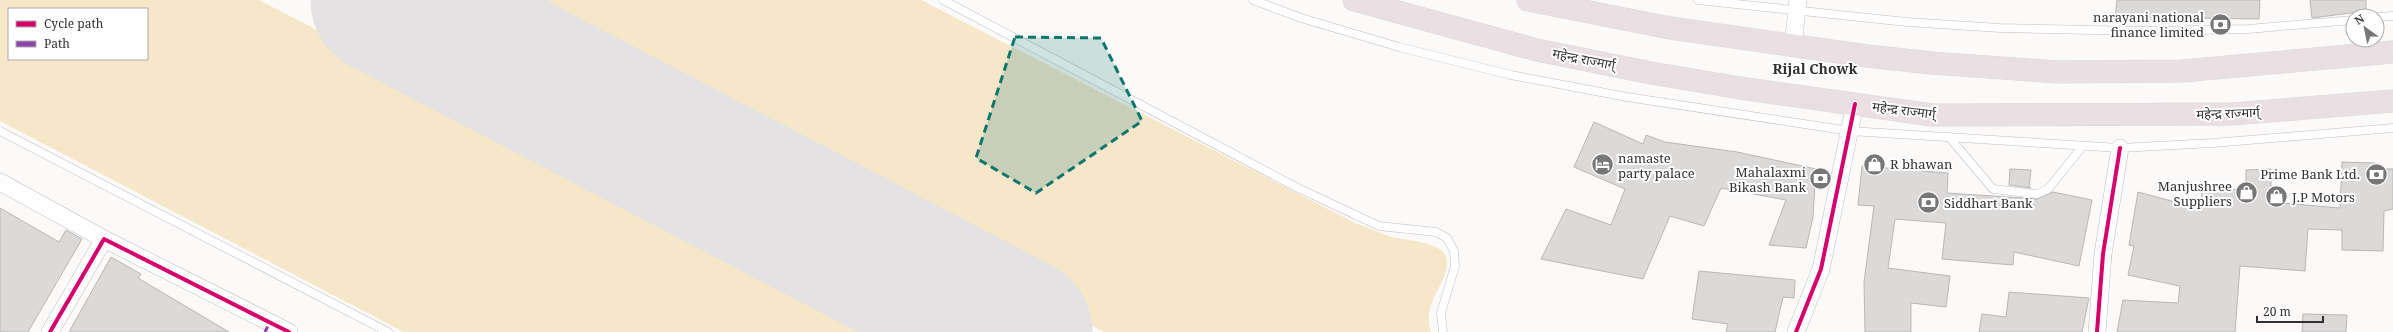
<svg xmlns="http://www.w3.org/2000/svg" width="2393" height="332" font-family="'Noto Serif','Noto Sans Devanagari',serif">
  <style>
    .green { fill: #f6e7c9; fill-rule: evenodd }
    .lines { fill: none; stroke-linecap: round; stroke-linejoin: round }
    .runway { stroke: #e4e2e2; stroke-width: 149 }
    .building { fill: #dcdad9; stroke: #b9b7b6 }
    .service-casing { stroke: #bfbdbd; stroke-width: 9 }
    .minor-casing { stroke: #bfbdbd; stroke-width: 18 }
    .trunk-casing { stroke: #d9d7d7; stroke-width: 23 }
    .service { stroke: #fffefe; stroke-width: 8 }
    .minor { stroke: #fffefe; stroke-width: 17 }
    .trunk { stroke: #eae0e3; stroke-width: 22 }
    .quiet { stroke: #8e44ad; stroke-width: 3; stroke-dasharray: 6 3; stroke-linecap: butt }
    .cycleway-casing { stroke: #fff; stroke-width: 6 }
    .cycleway { stroke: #d6006c; stroke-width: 4 }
    .marked { fill: #0f766e; fill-opacity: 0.2; stroke: #0f766e; stroke-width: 3; stroke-dasharray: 8 5; stroke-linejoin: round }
    .labels { text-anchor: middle; stroke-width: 4; stroke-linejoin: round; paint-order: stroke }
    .poi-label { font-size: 13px; fill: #323030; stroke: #fff; text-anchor: end }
    .street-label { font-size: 13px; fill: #323030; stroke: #fff }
    .neighbourhood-label { font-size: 14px; font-weight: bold; fill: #323030; stroke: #fff }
  </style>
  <rect width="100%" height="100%" fill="#fcf9f9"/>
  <g class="green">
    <path d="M 0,0 L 259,0 L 895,332 L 404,332 L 0,121 ZM 9,9 L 147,9 L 147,59 L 9,59 Z"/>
    <path d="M 470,0 L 921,0 L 1355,223 C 1367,227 1379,233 1392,237 C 1407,240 1426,241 1439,249 C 1459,261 1435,291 1431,305 C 1428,314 1428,323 1431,332 L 1104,332 Z"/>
  </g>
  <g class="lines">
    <path class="runway" d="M 385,0 L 1018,332"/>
  </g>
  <g class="building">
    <path d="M 2117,0 L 2260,0 L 2259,19 L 2182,18 L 2182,23 L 2115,19 Z"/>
    <path d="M 2310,0 L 2366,0 L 2366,11 L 2312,18 Z"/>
    <path d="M 1594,122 L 1643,144 L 1646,135 L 1665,142 L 1737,152 L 1816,169 L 1813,217 L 1806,248 L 1769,245 L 1786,200 L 1721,188 L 1704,226 L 1670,216 L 1643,279 L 1541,259 L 1566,209 L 1611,225 L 1625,189 L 1574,167 Z"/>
    <path d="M 2342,162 L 2375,163 L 2375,169 L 2393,169 L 2393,209 L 2384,211 L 2383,251 L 2342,250 L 2342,230 L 2308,229 L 2305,271 L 2240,266 L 2235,332 L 2117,332 L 2123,300 L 2178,303 L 2180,286 L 2128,275 L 2134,246 L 2129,245 L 2138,192 L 2201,209 L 2202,188 L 2246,190 L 2246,170 L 2271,169 L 2271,202 L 2340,208 Z"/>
    <path d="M 1862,166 L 1948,173 L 1947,193 L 2037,199 L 2053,192 L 2092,200 L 2079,266 L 2014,252 L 2013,265 L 1942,259 L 1946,223 L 1895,219 L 1888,268 L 1950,276 L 1946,307 L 1911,303 L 1911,332 L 1865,332 L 1864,282 L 1874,206 L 1858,205 Z"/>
    <path d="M 2010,169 L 2031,170 L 2029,187 L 2031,188 L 2009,185 Z"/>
    <path d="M 0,208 L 59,242 L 66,230 L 82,239 L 28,332 L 0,332 Z"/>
    <path d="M 111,257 L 141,274 L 138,278 L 229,332 L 69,332 Z"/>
    <path d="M 1699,271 L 1795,280 L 1794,298 L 1783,297 L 1775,332 L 1726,332 L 1728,324 L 1692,319 Z"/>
    <path d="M 2009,292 L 2089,298 L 2082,332 L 1979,332 L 1982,314 L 2006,317 Z"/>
    <path d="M 2303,314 L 2347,315 L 2346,332 L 2302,332 Z"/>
  </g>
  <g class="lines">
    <defs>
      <g id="service">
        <path d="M 943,0 L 1296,187 L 1379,226 L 1436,232 L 1447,238 L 1454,251 L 1455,266 L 1441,313 L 1443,332"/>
        <path d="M 1253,0 L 1301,18 L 1399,47 L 1511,75 L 1627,97 L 1850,131 L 2120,148 L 2213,143 L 2393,128"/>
        <path d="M 1698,0 L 1907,22 L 2000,28 L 2141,31 L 2248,29 L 2353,20"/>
        <path d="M 2377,17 L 2393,16"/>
        <path d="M 0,131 L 388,332"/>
        <path d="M 1949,137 L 1993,189 L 2037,194 L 2048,189 L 2083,146"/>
      </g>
      <g id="minor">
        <path d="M 1793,46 L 1798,0"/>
        <path d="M 0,182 L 104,239"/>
        <path d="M 50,332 L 104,239 L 289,332"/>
        <path d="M 1796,332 L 1821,269 L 1855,104"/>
        <path d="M 2097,332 L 2103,254 L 2120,148"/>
      </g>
      <g id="trunk">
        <path d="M 1354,0 L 1537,50 L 1651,73 L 1740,88 L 1932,115 L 2232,114 L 2393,101"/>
        <path d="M 1528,0 L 1670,28 L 1867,56 L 1932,63 L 2058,72 L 2182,71 L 2393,52"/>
      </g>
    </defs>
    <use href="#service" class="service-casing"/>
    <use href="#minor" class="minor-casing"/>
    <use href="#trunk" class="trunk-casing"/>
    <use href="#service" class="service"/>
    <use href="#minor" class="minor"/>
    <use href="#trunk" class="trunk"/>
    <path class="quiet" d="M 265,332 L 270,322"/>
    <defs>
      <g id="cycleway">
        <path d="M 50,332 L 104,239 L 289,332"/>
        <path d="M 1796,332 L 1821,269 L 1855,104"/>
        <path d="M 2097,332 L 2103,254 L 2120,148"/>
      </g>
    </defs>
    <use href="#cycleway" class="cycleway-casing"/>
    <use href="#cycleway" class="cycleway"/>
  </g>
  <path class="marked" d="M 1015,37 L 1101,38 L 1142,121 L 1036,193 L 976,158 Z"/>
  <defs>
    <symbol id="bank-disc" viewBox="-11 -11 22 22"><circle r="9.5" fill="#797676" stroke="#fff"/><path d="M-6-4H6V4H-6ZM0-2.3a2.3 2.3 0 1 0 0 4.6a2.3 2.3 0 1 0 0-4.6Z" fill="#fff"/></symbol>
    <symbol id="shop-disc" viewBox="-11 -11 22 22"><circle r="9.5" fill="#797676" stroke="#fff"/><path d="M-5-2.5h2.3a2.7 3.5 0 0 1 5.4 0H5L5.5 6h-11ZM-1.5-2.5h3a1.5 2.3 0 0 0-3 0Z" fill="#fff"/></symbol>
    <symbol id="hotel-disc" viewBox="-11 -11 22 22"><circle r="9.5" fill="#797676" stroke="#fff"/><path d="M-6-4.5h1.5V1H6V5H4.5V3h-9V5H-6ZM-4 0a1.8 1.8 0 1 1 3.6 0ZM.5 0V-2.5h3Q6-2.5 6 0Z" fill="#fff"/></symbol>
  </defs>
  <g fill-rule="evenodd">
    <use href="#bank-disc" x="2208" y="12" width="25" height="25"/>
    <use href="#shop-disc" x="1862" y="152" width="25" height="25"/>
    <use href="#hotel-disc" x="1590" y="152" width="25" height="25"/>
    <use href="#bank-disc" x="2364" y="162" width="25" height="25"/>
    <use href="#bank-disc" x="1808" y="166" width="25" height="25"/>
    <use href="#shop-disc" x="2234" y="180" width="25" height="25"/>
    <use href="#shop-disc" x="2264" y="184" width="25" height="25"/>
    <use href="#bank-disc" x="1916" y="190" width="25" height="25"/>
  </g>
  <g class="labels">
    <g class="poi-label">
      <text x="2204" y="22">narayani national<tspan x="2204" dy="15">finance limited</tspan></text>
      <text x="1618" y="163" text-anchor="start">namaste<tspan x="1618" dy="15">party palace</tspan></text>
      <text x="1890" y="169" text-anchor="start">R bhawan</text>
      <text x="1806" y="177">Mahalaxmi<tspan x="1806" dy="15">Bikash Bank</tspan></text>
      <text x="2360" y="179">Prime Bank Ltd.</text>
      <text x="2232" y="191">Manjushree<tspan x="2232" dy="15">Suppliers</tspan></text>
      <text x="2292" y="202" text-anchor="start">J.P Motors</text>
      <text x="1944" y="208" text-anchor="start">Siddhart Bank</text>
    </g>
    <g class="street-label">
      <text transform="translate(1584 59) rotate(11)" y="5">महेन्द्र राज्मार्ग्</text>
      <text transform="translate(1904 110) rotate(7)" y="5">महेन्द्र राज्मार्ग्</text>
      <text transform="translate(2228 113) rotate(-2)" y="5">महेन्द्र राज्मार्ग्</text>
    </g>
    <g class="neighbourhood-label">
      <text x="1815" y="74">Rijal Chowk</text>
    </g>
  </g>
  <rect x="8" y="8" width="140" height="52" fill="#ffffff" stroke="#adacac"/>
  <rect x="16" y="21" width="20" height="6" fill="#d6006c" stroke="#adacac"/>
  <text x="44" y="28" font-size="12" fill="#323030">Cycle path</text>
  <rect x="16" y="41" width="20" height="6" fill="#8e44ad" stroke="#adacac"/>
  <text x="44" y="48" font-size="12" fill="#323030">Path</text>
  <g transform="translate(2365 28) rotate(327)"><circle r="19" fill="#ffffff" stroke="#adacac"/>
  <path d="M0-3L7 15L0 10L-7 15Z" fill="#797676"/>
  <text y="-6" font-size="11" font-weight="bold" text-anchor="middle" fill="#323030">N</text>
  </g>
  <path d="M2257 316v6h66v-6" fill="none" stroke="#323030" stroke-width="2"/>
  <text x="2263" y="316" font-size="12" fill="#323030" stroke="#ffffff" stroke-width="3" paint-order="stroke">20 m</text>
</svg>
